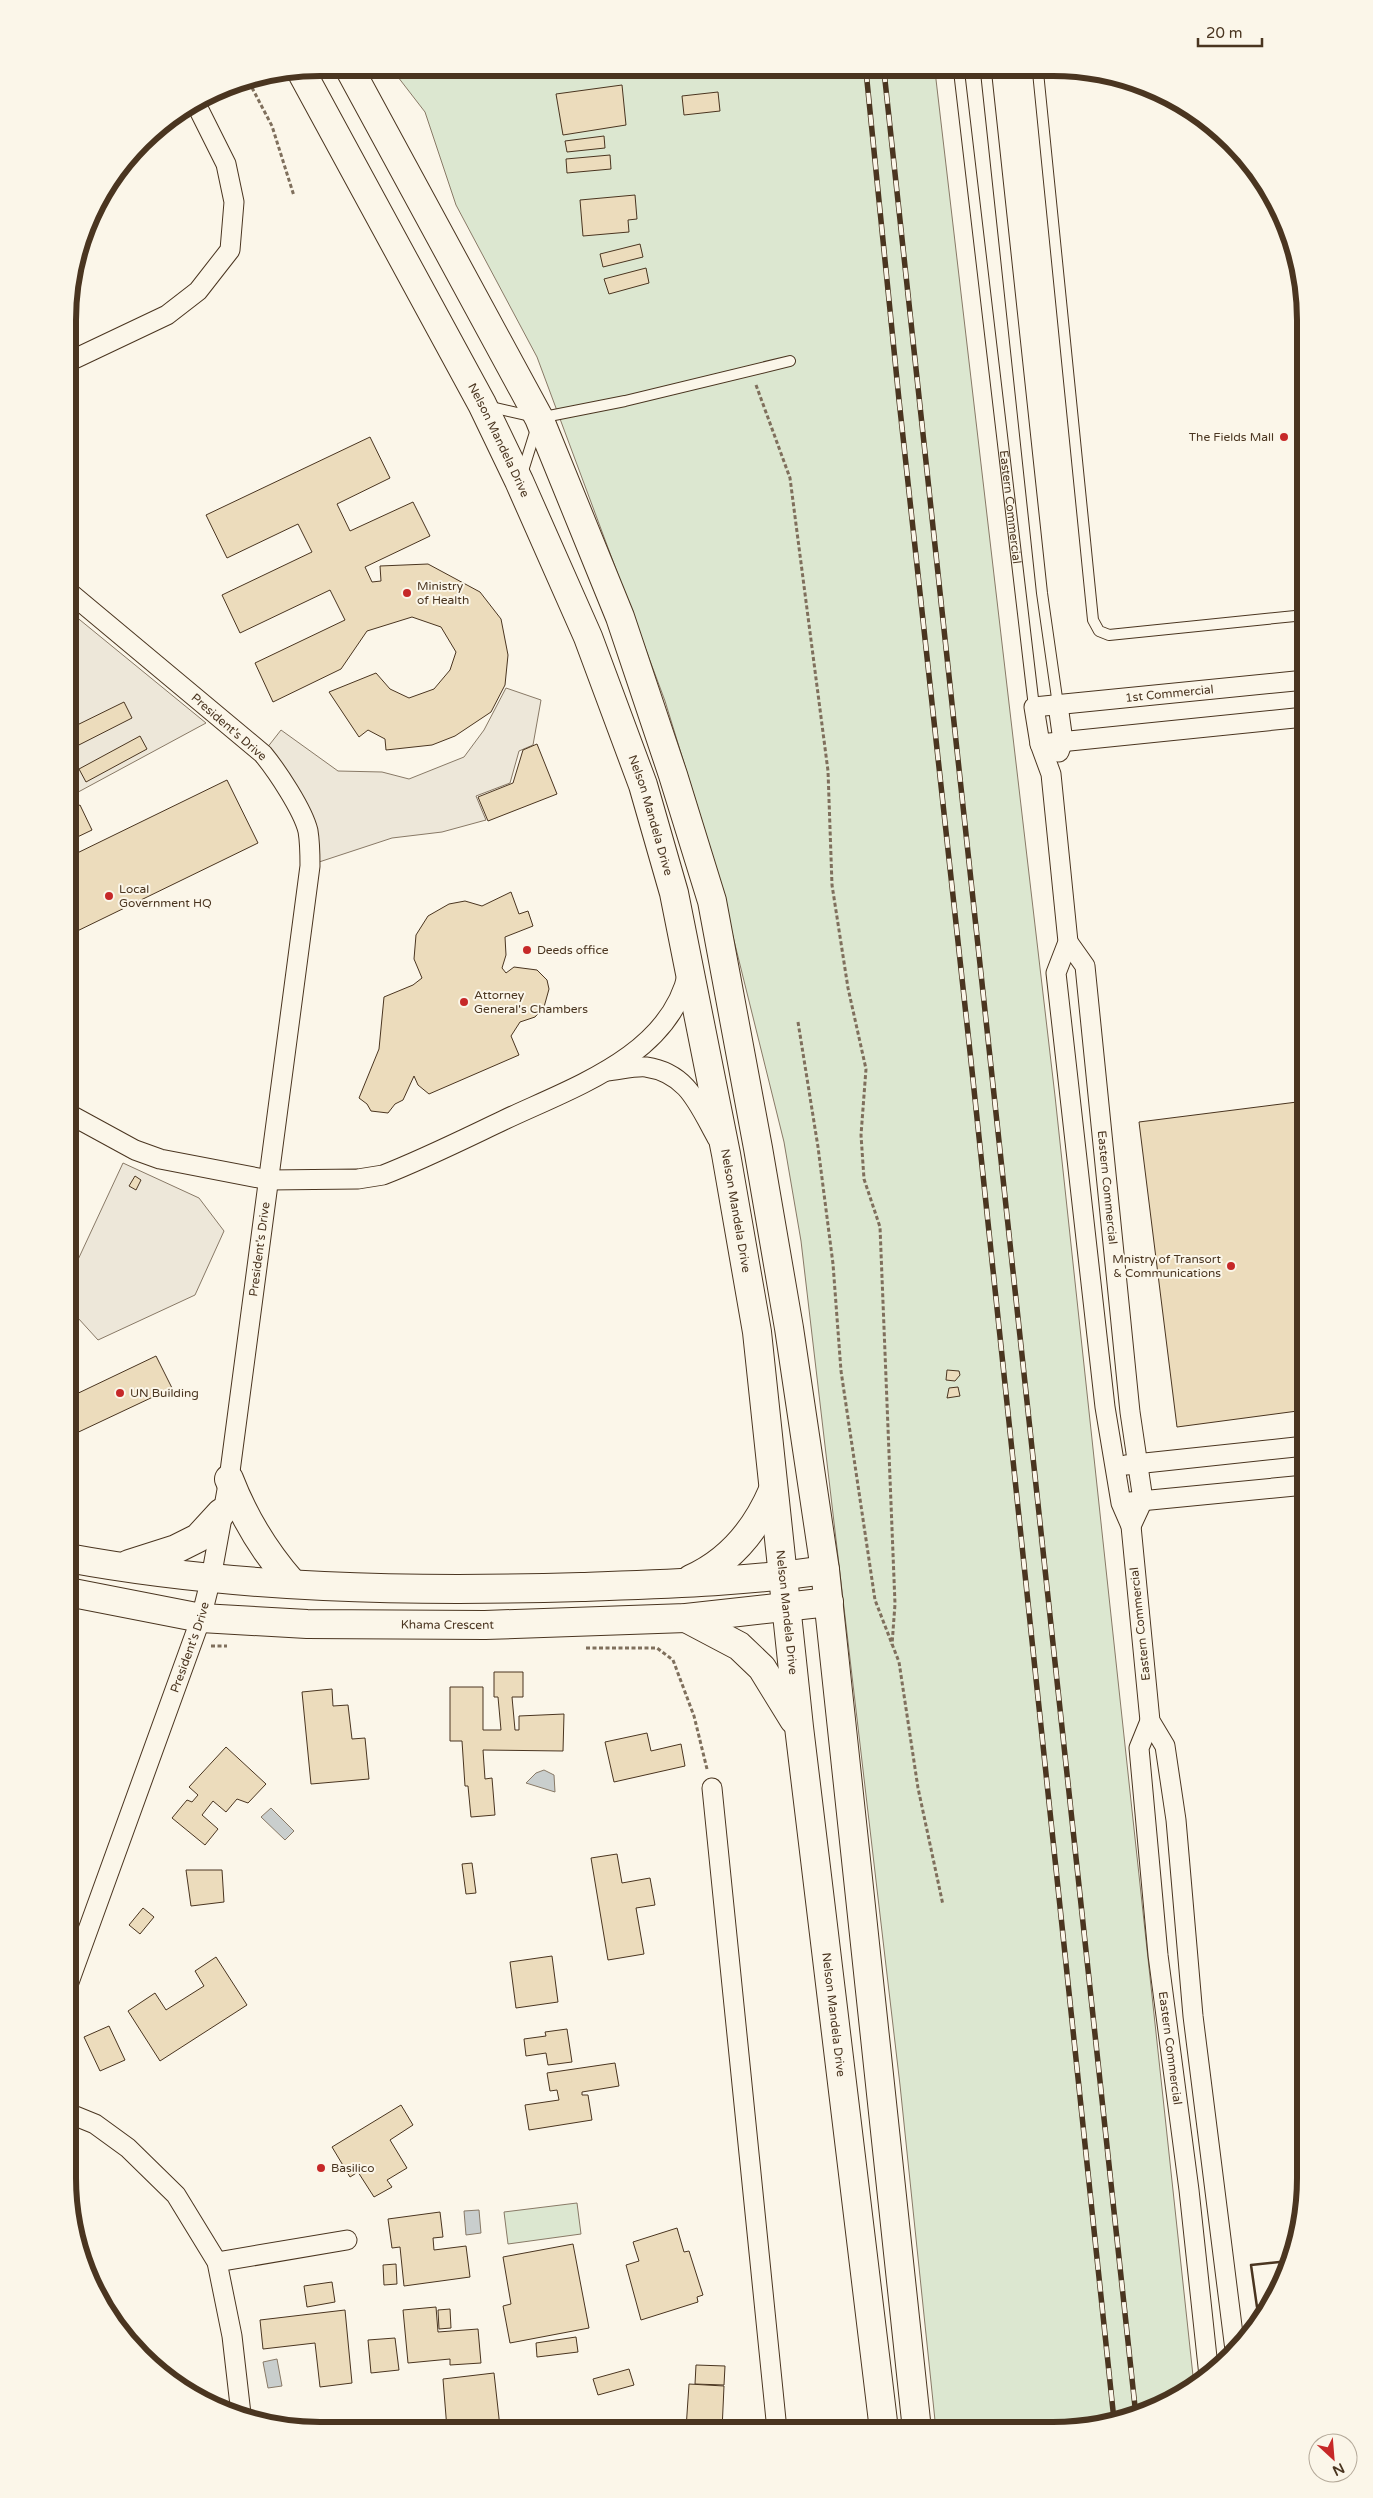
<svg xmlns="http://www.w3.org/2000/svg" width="1373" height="2498" font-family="'Varela Round',sans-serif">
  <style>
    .green { fill: #dce7d0; stroke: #887966 }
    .parking { fill: #ede7d9; stroke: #887966 }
    .water { fill: #c9cecd; stroke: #887966 }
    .building { fill: #ecdcbc; stroke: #4a3520 }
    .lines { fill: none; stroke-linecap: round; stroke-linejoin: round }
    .service-casing { stroke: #4a3520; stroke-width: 12 }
    .minor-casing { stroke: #4a3520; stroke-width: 21 }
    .primary-casing { stroke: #4a3520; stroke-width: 30 }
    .path { stroke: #7f6f5c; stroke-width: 3; stroke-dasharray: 4 2.5; stroke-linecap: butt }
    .service { stroke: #fbf6e9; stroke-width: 10 }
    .minor { stroke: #fbf6e9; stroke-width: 19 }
    .primary { stroke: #fbf6e9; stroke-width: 28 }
    .rail-casing { stroke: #4a3520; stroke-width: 5.5 }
    .rail { stroke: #fbf6e9; stroke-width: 4; stroke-dasharray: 11; stroke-linecap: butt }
    .wall { stroke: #4a3520; stroke-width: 2.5 }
    .poi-dot { fill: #c62828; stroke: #fbf6e9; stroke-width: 2 }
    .labels { text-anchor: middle; stroke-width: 4; stroke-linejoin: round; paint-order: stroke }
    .poi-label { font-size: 12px; fill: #4a3520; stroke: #fbf6e9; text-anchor: start }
    .street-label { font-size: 12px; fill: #4a3520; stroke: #fbf6e9 }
    .rim { fill: none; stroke: #4a3520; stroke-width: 6 }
  </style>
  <rect width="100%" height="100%" fill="#fbf6e9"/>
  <g class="green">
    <path d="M 391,68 L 935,71 L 1055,1096 L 1194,2385 L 1134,2417 L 1053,2430 L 936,2430 L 900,2085 L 801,1241 L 784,1142 L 715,864 L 665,701 L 537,357 L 456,205 L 425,112 Z"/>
    <path d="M 577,2203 L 581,2234 L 508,2244 L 504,2212 Z"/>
  </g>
  <g class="parking">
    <path d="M 69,611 L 206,723 L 69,797 Z"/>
    <path d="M 506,688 L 541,700 L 533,745 L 519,751 L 510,783 L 476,796 L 486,820 L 442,832 L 392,838 L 313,864 L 313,846 L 263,753 L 281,730 L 338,771 L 382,772 L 409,779 L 464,757 L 484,730 Z"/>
    <path d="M 123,1163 L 199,1198 L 224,1231 L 195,1295 L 98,1340 L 68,1307 L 69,1279 Z"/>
  </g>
  <g class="water">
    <path d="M 544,1770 L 554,1775 L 555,1792 L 526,1783 L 536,1773 Z"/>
    <path d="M 271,1808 L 294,1831 L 285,1840 L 261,1817 Z"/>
    <path d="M 479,2210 L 481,2233 L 466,2235 L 464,2211 Z"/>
    <path d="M 277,2359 L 282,2386 L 268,2388 L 263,2362 Z"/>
  </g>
  <g class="building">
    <path d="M 622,85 L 626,125 L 563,135 L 556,94 Z"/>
    <path d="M 718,92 L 720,111 L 684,115 L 682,96 Z"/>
    <path d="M 604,136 L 605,148 L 567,152 L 565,141 Z"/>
    <path d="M 610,155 L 611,169 L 567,173 L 566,159 Z"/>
    <path d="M 635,195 L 637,219 L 628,220 L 629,232 L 583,236 L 580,200 Z"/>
    <path d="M 640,244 L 643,257 L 603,267 L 600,254 Z"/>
    <path d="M 646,268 L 649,283 L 609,294 L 604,279 Z"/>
    <path d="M 370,437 L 390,478 L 337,504 L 350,531 L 413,502 L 430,536 L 365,567 L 372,582 L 381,581 L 380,566 L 428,564 L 480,592 L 501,619 L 508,655 L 505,685 L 491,712 L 455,736 L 432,745 L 386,750 L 385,739 L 368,730 L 359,737 L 329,692 L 376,673 L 390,689 L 409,698 L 434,689 L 450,670 L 456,652 L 441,627 L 412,617 L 367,631 L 341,669 L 273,702 L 255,663 L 345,620 L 330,590 L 240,633 L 222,595 L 312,552 L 298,524 L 227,558 L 206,515 Z"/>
    <path d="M 124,702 L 132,718 L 69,750 L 69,729 Z"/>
    <path d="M 140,736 L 147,749 L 86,782 L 79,769 Z"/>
    <path d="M 537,744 L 557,794 L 488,821 L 478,797 L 513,783 L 523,750 Z"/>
    <path d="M 227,780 L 258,843 L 69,935 L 69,857 Z"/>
    <path d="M 80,805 L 92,830 L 69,841 L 69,810 Z"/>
    <path d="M 511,892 L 519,914 L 528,911 L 533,926 L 505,937 L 506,955 L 502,968 L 506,973 L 514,967 L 537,970 L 547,980 L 549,989 L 544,1007 L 535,1017 L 520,1022 L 511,1036 L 519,1055 L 429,1094 L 418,1085 L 414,1076 L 403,1100 L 395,1104 L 388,1113 L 371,1111 L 367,1104 L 359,1098 L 379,1049 L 384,997 L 413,985 L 422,978 L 414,959 L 416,935 L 428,916 L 449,904 L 465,901 L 482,906 Z"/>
    <path d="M 1305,1101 L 1305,1410 L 1177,1427 L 1139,1122 Z"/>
    <path d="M 135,1176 L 141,1180 L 136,1190 L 129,1186 Z"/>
    <path d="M 156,1356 L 172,1388 L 68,1437 L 68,1398 Z"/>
    <path d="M 947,1370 L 959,1371 L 960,1375 L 955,1381 L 946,1380 Z"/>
    <path d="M 958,1387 L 960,1396 L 947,1398 L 949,1388 Z"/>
    <path d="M 68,1658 L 76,1658 L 75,1676 L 68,1675 Z"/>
    <path d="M 494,1672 L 523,1672 L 523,1697 L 512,1697 L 515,1730 L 519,1730 L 519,1716 L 564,1714 L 563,1751 L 483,1750 L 485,1779 L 492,1778 L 495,1815 L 471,1817 L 468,1786 L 465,1786 L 462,1741 L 450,1741 L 450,1687 L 483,1687 L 483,1730 L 501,1730 L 498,1697 L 494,1697 Z"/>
    <path d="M 332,1689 L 333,1706 L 348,1705 L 352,1739 L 365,1738 L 369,1779 L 311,1784 L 302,1692 Z"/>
    <path d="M 647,1733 L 651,1751 L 681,1744 L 685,1766 L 614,1782 L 605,1742 Z"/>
    <path d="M 226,1747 L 266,1784 L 248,1803 L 237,1799 L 226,1812 L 213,1801 L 202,1815 L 218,1829 L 205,1845 L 172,1818 L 187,1800 L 192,1802 L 198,1795 L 189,1787 Z"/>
    <path d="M 617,1854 L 622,1883 L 650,1878 L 655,1905 L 636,1908 L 644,1954 L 608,1960 L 591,1858 Z"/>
    <path d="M 472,1863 L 476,1893 L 466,1894 L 462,1864 Z"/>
    <path d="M 186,1870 L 222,1870 L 224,1902 L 191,1906 Z"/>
    <path d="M 143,1908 L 154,1917 L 140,1934 L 129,1925 Z"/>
    <path d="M 552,1956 L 558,2002 L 516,2008 L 510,1962 Z"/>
    <path d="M 216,1957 L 247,2005 L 160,2061 L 128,2011 L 155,1993 L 166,2010 L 204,1986 L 195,1971 Z"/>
    <path d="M 109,2026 L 125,2060 L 100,2071 L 84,2037 Z"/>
    <path d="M 567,2029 L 572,2062 L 548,2065 L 546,2053 L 526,2056 L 524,2039 L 546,2036 L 545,2032 Z"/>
    <path d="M 615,2063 L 619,2086 L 582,2092 L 582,2095 L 588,2095 L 592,2120 L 529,2130 L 525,2105 L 559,2100 L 557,2090 L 550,2091 L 547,2073 Z"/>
    <path d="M 401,2105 L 413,2125 L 390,2140 L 407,2168 L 387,2180 L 392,2187 L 374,2197 L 358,2172 L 350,2177 L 332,2147 Z"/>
    <path d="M 440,2212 L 443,2237 L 433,2238 L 434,2250 L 466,2246 L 470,2277 L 404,2286 L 400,2247 L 392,2248 L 388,2219 Z"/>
    <path d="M 677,2228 L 684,2252 L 689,2251 L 703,2295 L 697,2297 L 698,2302 L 641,2320 L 626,2265 L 639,2261 L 633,2242 Z"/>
    <path d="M 573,2244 L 589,2328 L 510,2343 L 503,2306 L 511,2304 L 503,2257 Z"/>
    <path d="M 396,2264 L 397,2284 L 384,2285 L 383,2265 Z"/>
    <path d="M 332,2282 L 335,2302 L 307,2307 L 304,2286 Z"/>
    <path d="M 436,2307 L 438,2332 L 478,2329 L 481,2363 L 450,2365 L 450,2359 L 408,2363 L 403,2310 Z"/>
    <path d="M 450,2309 L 451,2328 L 439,2329 L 438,2310 Z"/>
    <path d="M 345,2310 L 352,2383 L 320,2387 L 315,2343 L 263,2349 L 260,2320 Z"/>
    <path d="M 576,2337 L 578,2352 L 537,2357 L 536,2343 Z"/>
    <path d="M 395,2338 L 399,2370 L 371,2373 L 368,2340 Z"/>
    <path d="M 696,2365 L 725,2366 L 724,2385 L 695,2384 Z"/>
    <path d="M 629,2369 L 634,2385 L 598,2395 L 593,2379 Z"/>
    <path d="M 494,2373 L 500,2427 L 495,2429 L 447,2429 L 443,2379 Z"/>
    <path d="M 689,2384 L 724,2386 L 722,2430 L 686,2429 Z"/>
    <path d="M 665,2422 L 667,2429 L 632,2429 Z"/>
  </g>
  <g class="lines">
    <defs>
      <g id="service">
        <path id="s1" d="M 959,71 L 1034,707"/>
        <path d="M 986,72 L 1042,593 L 1058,705"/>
        <path d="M 1038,72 L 1093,620 L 1099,631 L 1109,635 L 1305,615"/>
        <path d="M 487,406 L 539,418 L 625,401 L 790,361"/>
        <path d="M 522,474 L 537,426"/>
      </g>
      <g id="minor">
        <path d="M 70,361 L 167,315 L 198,291 L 230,250 L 234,202 L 226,164 L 196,104"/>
        <path d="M 1058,705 L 1063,741 L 1059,752"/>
        <path d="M 1040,744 L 1305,717"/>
        <path id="s2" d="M 1068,942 L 1085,966 L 1130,1412 L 1143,1500 L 1131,1526"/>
        <path d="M 607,1071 C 619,1070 634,1066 646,1067 C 688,1073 699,1106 717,1138"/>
        <path d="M 69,1114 L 135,1150 L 160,1159 L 269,1180 L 358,1179 L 383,1175 C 424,1159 464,1139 504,1120 C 571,1088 671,1056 688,972"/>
        <path d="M 1126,1465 L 1305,1446"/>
        <path d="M 1130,1502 L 1305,1485"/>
        <path id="s3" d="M 1150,1721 L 1139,1748 L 1158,1955 L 1189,2190 L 1209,2376"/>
        <path d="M 712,1788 L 777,2430"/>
        <path id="s4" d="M 68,1985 L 201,1618 L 211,1578 L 229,1479 L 310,866 C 310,854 310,843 308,831 C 303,810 277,771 263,754 L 69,592"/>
        <path d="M 68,2113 L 95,2124 L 128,2148 L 176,2195 L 217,2262 L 232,2336 L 241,2414"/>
        <path d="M 217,2262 L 347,2240"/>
        <path id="s5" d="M 1235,2350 L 1193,2016 L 1176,1820 L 1165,1746 L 1150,1721 L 1131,1526 L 1121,1503 L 1105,1407 L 1056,973 L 1068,942 L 1051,774 L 1040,744 L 1034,707 L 1305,680"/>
      </g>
      <g id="primary">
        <path d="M 349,68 L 539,418 L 620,617 L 673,775 L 712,901 L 758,1148 L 789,1328 L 825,1570 L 917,2430"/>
        <path id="s6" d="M 301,71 L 482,404 L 519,481 L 588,637 L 643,785 L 674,893 L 726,1154 L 757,1332 L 799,1727 L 884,2430"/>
        <path d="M 229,1479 C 244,1518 264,1551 292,1583"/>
        <path d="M 68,1558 C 236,1589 411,1592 581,1587 C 663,1584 744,1582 825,1570"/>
        <path d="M 129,1564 L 176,1549 L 198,1538 L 221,1513"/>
        <path d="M 691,1579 C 731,1561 756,1530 773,1490"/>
        <path id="s7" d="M 68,1592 L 201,1618 L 307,1624 L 485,1625 L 686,1618 L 829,1602"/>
        <path d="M 686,1618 L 739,1646 L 762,1668 L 794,1720"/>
      </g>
    </defs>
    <use href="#service" class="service-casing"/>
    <use href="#minor" class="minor-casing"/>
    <use href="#primary" class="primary-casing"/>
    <g class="path">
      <path d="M 249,82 L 272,126 L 294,196"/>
      <path d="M 215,100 L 259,80"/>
      <path d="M 756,385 L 790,478 L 828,771 L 832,885 L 848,988 L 866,1069 L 861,1135 L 864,1179 L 880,1227 L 895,1604 L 892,1645"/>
      <path d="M 798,1022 L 818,1147 L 833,1264 L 841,1371 L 875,1600 L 899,1662 L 918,1788 L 943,1905"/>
      <path d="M 211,1646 L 227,1646"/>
      <path d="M 586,1648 L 657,1648 L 673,1660 L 694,1716 L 707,1769"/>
    </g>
    <use href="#service" class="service"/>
    <use href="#minor" class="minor"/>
    <use href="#primary" class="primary"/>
    <defs>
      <g id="rail">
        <path d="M 866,71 L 899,400 L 971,1061 L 1114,2420"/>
        <path d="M 884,71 L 1136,2416"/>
      </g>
    </defs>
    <use href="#rail" class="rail-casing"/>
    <use href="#rail" class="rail"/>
    <g class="wall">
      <path d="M 68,1860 L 74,1862"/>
      <path d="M 1257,2307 L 1251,2265 L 1289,2261"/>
    </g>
  </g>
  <g class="poi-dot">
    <circle cx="1284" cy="437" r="5"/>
    <circle cx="407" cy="593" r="5"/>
    <circle cx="109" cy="896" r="5"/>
    <circle cx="527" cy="950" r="5"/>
    <circle cx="464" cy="1002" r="5"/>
    <circle cx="1231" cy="1266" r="5"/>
    <circle cx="120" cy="1393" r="5"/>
    <circle cx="321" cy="2168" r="5"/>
  </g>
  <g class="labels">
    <g class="poi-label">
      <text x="1274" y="441" text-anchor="end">The Fields Mall</text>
      <text x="417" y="590">Ministry<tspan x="417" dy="14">of Health</tspan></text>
      <text x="119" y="893">Local<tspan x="119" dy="14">Government HQ</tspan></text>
      <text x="537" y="954">Deeds office</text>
      <text x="474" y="999">Attorney<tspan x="474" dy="14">General's Chambers</tspan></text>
      <text x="1221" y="1263" text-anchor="end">Mnistry of Transort<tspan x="1221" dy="14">&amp; Communications</tspan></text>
      <text x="130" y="1397">UN Building</text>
      <text x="331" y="2172">Basilico</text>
    </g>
    <g class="street-label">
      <text dy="4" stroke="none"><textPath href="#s6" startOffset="419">Nelson Mandela Drive</textPath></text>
      <text dy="4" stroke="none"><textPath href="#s1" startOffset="439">Eastern Commercial</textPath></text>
      <text dy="4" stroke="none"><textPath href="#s5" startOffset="1800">1st Commercial</textPath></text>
      <text transform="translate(229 727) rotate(41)" y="4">President's Drive</text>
      <text dy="4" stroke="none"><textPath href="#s6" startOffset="824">Nelson Mandela Drive</textPath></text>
      <text dy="4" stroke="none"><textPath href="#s2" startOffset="252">Eastern Commercial</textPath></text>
      <text dy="4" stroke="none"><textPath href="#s6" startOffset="1229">Nelson Mandela Drive</textPath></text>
      <text dy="4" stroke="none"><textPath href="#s4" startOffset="764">President's Drive</textPath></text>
      <text dy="4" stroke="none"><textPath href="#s6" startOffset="1634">Nelson Mandela Drive</textPath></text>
      <text transform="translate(1140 1624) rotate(-96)" y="4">Eastern Commercial</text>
      <text dy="4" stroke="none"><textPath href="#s7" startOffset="382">Khama Crescent</textPath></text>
      <text dy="4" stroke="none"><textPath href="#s4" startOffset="359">President's Drive</textPath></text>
      <text dy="4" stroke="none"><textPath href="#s6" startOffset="2039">Nelson Mandela Drive</textPath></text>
      <text dy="4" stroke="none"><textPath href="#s3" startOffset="331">Eastern Commercial</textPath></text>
    </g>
  </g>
  <path d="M0 0H1373V2498H0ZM320 76H1053A244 244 0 0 1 1297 320V2178A244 244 0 0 1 1053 2422H320A244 244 0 0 1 76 2178V320A244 244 0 0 1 320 76Z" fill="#fbf6e9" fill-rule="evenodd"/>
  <path class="rim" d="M320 76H1053A244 244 0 0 1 1297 320V2178A244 244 0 0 1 1053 2422H320A244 244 0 0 1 76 2178V320A244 244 0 0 1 320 76Z"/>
  <g transform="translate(1333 2458) rotate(154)"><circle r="24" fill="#fbf6e9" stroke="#b4a999"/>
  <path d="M0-4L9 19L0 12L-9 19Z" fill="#c62828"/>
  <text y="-8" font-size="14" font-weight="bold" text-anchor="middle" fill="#4a3520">N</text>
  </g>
  <path d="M1198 38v8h64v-8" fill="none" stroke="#4a3520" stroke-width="2.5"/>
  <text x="1206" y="38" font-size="15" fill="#4a3520" stroke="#fbf6e9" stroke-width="4" paint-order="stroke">20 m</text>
</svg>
